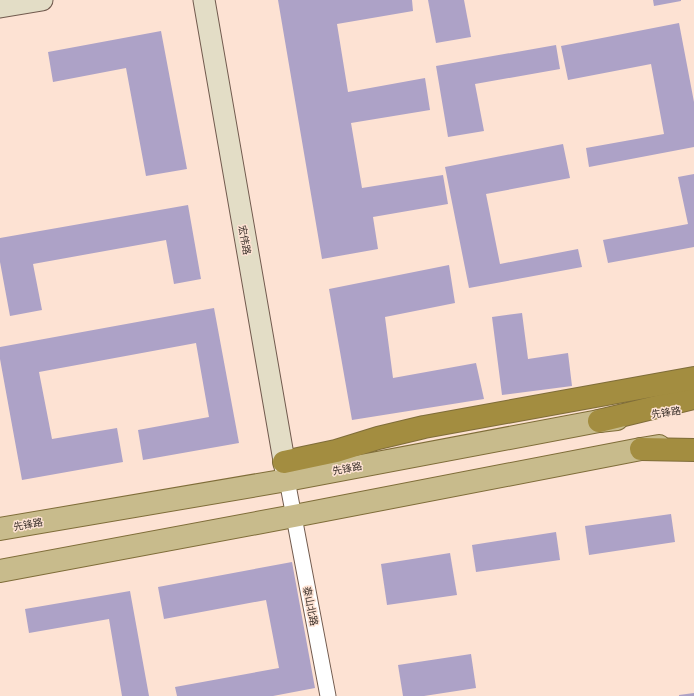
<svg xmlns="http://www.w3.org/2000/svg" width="694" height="696" font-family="Montserrat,'Noto Sans SC',sans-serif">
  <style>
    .building { fill: #ada2c7 }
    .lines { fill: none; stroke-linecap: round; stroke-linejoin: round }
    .street-casing { stroke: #715a4e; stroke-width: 17 }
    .secondary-casing { stroke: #715a4e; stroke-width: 23 }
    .primary-casing { stroke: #7f6d39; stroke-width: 24 }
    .highway-casing { stroke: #7f6d39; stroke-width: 24 }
    .street { stroke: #fff; stroke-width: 15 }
    .secondary { stroke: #e3ddc6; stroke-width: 21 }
    .primary { stroke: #c8bb8c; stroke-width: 22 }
    .highway { stroke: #a38d40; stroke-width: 22 }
    .labels { text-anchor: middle; stroke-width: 3; stroke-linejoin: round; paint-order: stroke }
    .street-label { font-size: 10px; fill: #3b312b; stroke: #fde2d3 }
  </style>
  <rect width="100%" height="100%" fill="#fde2d3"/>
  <g class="building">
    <path d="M 278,0 L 412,0 L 413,11 L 337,24 L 348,92 L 425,78 L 430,110 L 351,123 L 362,188 L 443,175 L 448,204 L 373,217 L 378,249 L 322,259 Z"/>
    <path d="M 428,0 L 464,0 L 471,37 L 436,43 Z"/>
    <path d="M 653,0 L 681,0 L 681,1 L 654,6 Z"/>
    <path d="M 679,23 L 694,102 L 694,147 L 589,167 L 586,148 L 664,134 L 651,64 L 568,80 L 561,46 Z"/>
    <path d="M 161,31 L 187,169 L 146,176 L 126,68 L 53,82 L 48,52 Z"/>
    <path d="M 556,45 L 560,69 L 475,84 L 484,131 L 448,137 L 436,66 Z"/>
    <path d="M 563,144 L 570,178 L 486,194 L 500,264 L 578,249 L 582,267 L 469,288 L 445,167 Z"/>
    <path d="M 694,174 L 694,247 L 608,263 L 603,240 L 688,224 L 678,177 Z"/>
    <path d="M 188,205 L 201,279 L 174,284 L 166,240 L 33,264 L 42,310 L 10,316 L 0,262 L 0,238 Z"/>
    <path d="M 449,265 L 455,303 L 385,317 L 393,378 L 476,363 L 484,399 L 352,420 L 329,289 Z"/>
    <path d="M 214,308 L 239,443 L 143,460 L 138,430 L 209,417 L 196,343 L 39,372 L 52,439 L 117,428 L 123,462 L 22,480 L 0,359 L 0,347 Z"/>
    <path d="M 522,313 L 528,359 L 568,353 L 572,386 L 502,395 L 492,317 Z"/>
    <path d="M 671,514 L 675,542 L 589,555 L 585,526 Z"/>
    <path d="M 556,532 L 560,560 L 476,572 L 472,545 Z"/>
    <path d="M 450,553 L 457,595 L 387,605 L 381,564 Z"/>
    <path d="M 292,562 L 315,688 L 273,696 L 177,696 L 175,687 L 279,668 L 266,600 L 164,619 L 158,587 Z"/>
    <path d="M 130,591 L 149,696 L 122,696 L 109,619 L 29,633 L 25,609 Z"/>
    <path d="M 471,654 L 476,688 L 424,696 L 403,696 L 398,665 Z"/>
    <path d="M 694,693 L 694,696 L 679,696 L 679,695 Z"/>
  </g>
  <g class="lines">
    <defs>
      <path id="street" d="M 287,480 L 328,696"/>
      <g id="secondary">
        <path d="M 204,0 L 287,478"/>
        <path d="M 0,7 L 42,0"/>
      </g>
      <g id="primary">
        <path d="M 0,529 L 287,480 L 599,421 L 617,419"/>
        <path d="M 0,571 L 294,516 L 641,449 L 659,446"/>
      </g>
      <g id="highway">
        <path d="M 599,421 L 694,398"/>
        <path d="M 641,449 L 694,450"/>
        <path d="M 284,462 L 336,451 L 378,438 L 424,427 L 694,378"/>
      </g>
    </defs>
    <use href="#street" class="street-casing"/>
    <use href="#secondary" class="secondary-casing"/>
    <use href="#primary" class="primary-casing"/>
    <use href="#highway" class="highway-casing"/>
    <use href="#street" class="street"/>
    <use href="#secondary" class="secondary"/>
    <use href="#primary" class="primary"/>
    <use href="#highway" class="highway"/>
  </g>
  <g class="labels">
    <g class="street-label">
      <text transform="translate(245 240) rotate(80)" y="4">宏伟路</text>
      <text transform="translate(666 412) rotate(-8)" y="4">先锋路</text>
      <text transform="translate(347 468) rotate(-11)" y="4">先锋路</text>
      <text transform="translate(28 524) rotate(-10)" y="4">先锋路</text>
      <text transform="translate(311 606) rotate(79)" y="4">泰山北路</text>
    </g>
  </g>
</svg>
